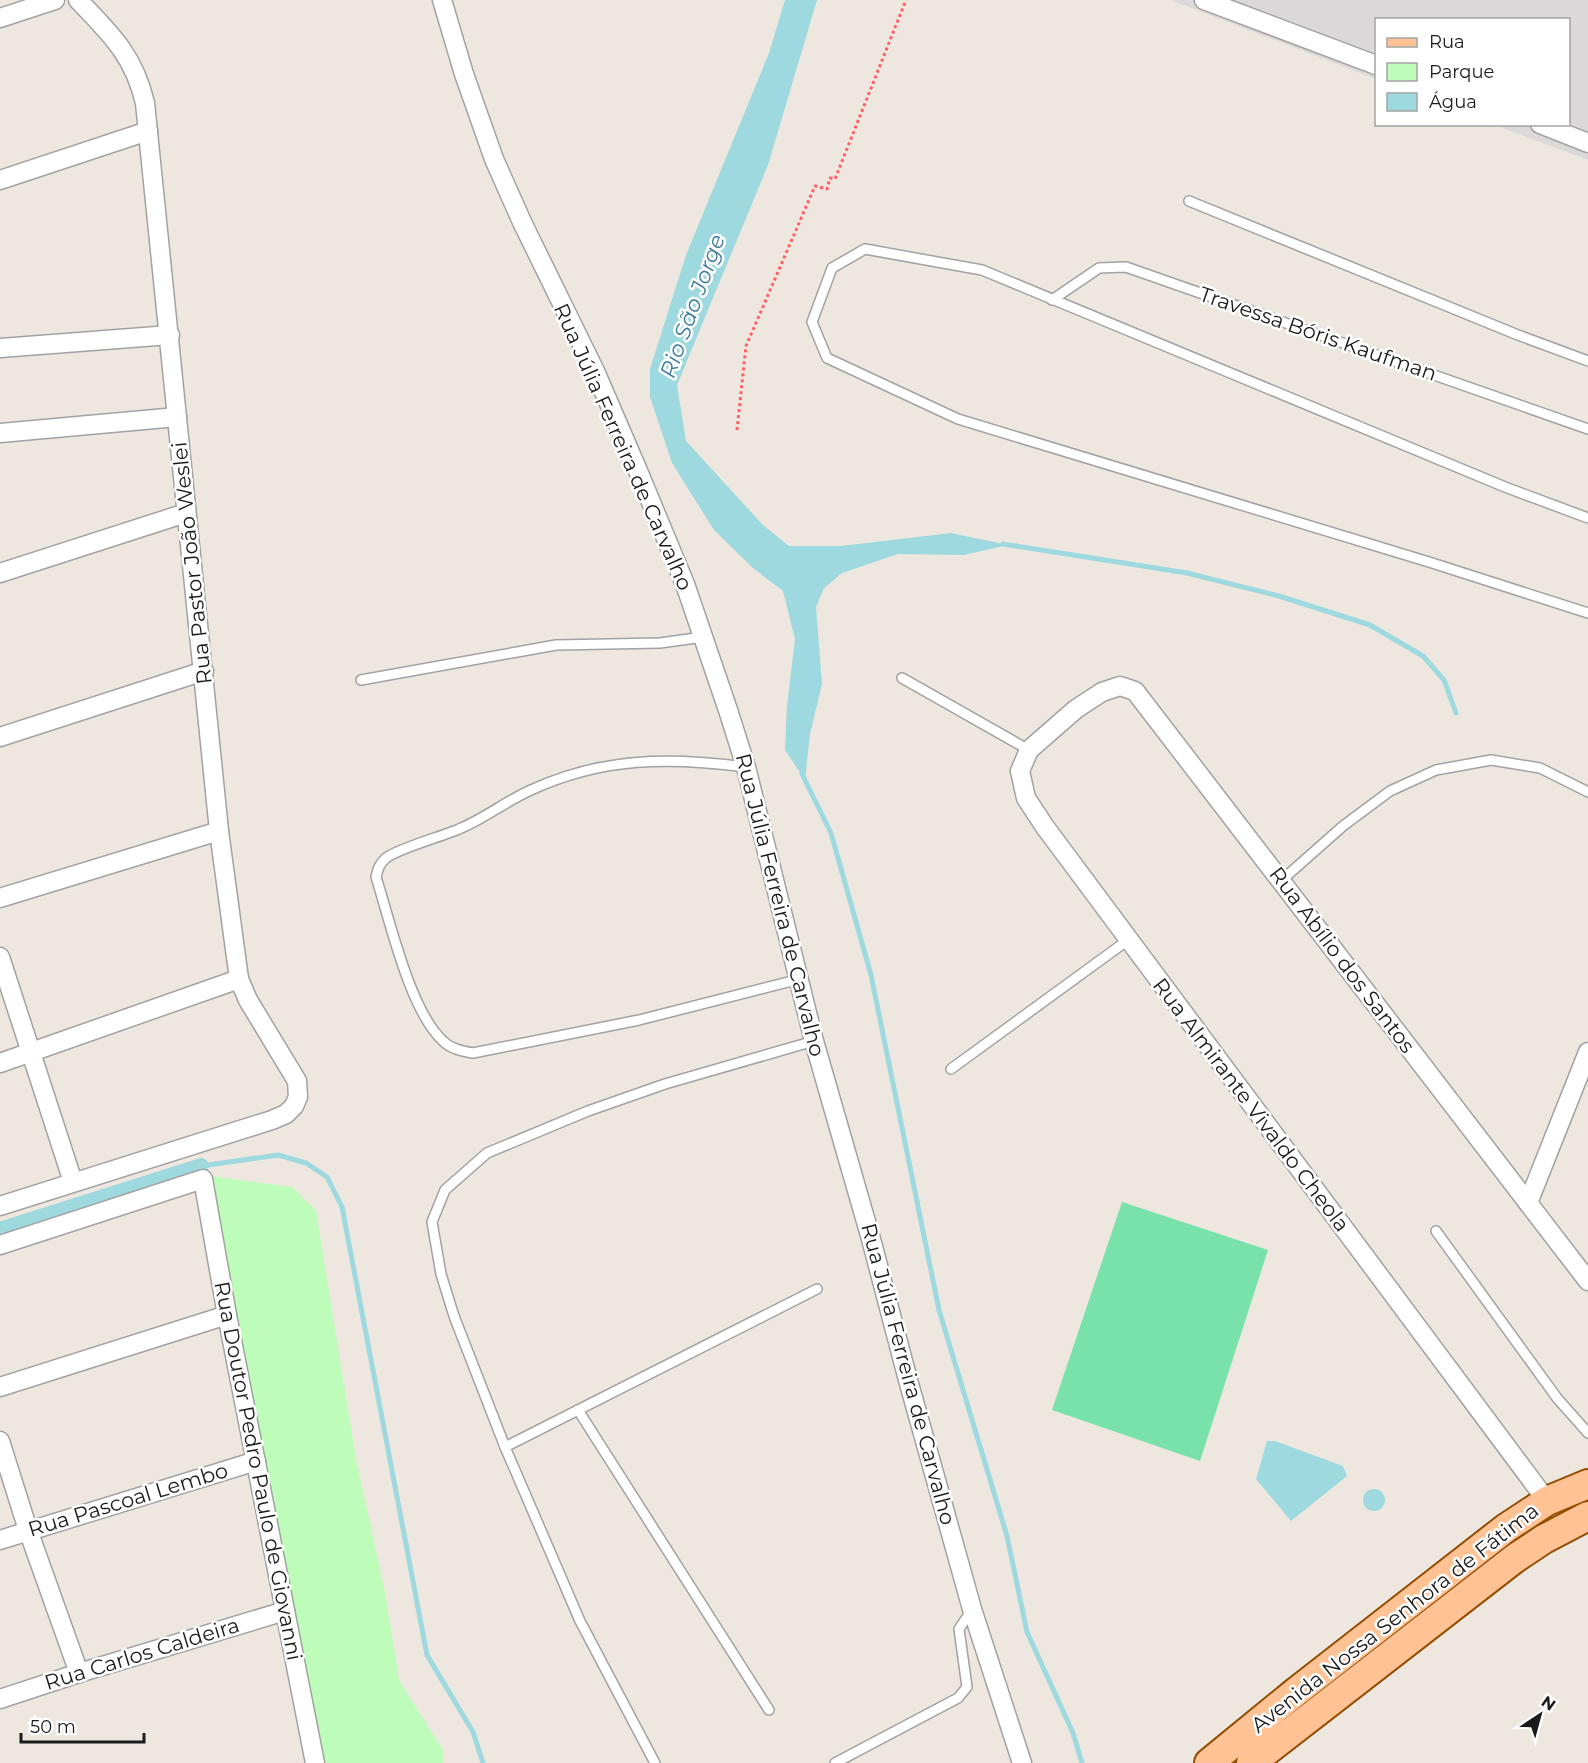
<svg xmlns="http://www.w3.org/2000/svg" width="1588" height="1763" font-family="Montserrat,sans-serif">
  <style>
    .residential { fill: #dad8d8 }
    .park { fill: #bdfcb9 }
    .pitch { fill: #79e2ab }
    .water { fill: #9dd9de }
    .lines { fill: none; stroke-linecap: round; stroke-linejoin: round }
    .stream { stroke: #9dd9de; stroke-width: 5 }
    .canal { stroke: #9dd9de; stroke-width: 16 }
    .service-casing { stroke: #a2a2a2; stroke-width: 12 }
    .minor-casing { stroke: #a2a2a2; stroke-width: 21 }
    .primary-casing { stroke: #934d00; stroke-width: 32 }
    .path { stroke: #ff6066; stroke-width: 3; stroke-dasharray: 3 3; stroke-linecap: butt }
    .service { stroke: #fff; stroke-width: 9 }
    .minor { stroke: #fff; stroke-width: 18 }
    .primary { stroke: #ffc294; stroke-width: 28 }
    .labels { text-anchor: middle; stroke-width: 5; stroke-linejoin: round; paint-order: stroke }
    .street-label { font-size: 21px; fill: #1b1b1b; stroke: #fff }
    .water-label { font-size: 22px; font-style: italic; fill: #3f7c9f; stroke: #fff }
  </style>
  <rect width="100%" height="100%" fill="#eee7e0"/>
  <path class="residential" d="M 1171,0 L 1588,0 L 1588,160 L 1495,125 L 1568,124 L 1568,20 L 1376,20 L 1376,79 Z"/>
  <path class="park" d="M 202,1175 L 292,1187 L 316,1211 L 356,1459 L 385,1592 L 399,1680 L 444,1752 L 443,1763 L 315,1763 Z"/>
  <path class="pitch" d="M 1122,1202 L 1268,1250 L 1200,1461 L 1052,1410 Z"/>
  <g class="water">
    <path d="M 785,0 L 817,0 L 768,165 L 677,385 L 686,441 L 763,525 L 789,546 L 841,546 L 951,533 L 1008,545 L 964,555 L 898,554 L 842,573 L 824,588 L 816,607 L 822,684 L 810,734 L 805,780 L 785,750 L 787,706 L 795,639 L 783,591 L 753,568 L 714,530 L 672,463 L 650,397 L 650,369 L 686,255 L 769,53 Z"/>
    <path d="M 1267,1441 L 1275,1441 L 1343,1466 L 1347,1476 L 1291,1521 L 1256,1479 Z"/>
    <circle cx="1374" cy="1500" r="11"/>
  </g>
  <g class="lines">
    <g class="stream">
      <path d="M 1003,544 L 1187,573 L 1279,596 L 1370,625 L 1423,656 L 1444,680 L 1456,713"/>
      <path d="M 802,774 L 831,833 L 871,975 L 939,1310 L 1007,1536 L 1027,1632 L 1073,1733 L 1082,1763"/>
      <path d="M 201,1166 L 278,1155 L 306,1163 L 327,1177 L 342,1207 L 427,1655 L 473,1732 L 483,1763"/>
    </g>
    <path class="canal" d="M 0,1230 L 201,1166"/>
    <defs>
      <g id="service">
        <path d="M 1189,201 L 1518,335 L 1588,361"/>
        <path d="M 1052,300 L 1099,268 L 1126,267 L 1588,429"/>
        <path d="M 1588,518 L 1505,487 L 982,270 L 865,249 L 832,268 L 812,322 L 827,358 L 958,419 L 1429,562 L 1588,613"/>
        <path d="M 902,678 L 1029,750"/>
        <path d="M 361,680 L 556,645 L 660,643 L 703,637"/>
        <path d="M 746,767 C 669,757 603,757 531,790 C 506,801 484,819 459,829 C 443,836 397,849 386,858 C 379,864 378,869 376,877 C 390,921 410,1011 443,1041 C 451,1049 462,1051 473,1053 L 639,1020 L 800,979"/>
        <path d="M 1282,880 L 1343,826 L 1390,791 L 1436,770 L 1491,760 L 1540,768 L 1588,792"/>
        <path d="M 951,1069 L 1128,940"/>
        <path d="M 1436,1231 L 1557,1398 L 1588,1433"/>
        <path d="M 578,1410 L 769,1710"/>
        <path d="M 505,1447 L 817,1289"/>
        <path d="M 655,1763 L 580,1621 L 505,1447 L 454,1316 L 441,1274 L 432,1222 L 445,1190 L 487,1153 L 588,1111 L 665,1084 L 814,1041"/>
        <path d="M 835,1763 L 958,1698 L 967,1687 L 959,1629 L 971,1611"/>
      </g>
      <g id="minor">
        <path d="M 442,0 L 464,74 L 494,159 L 522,222 L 595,371 L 636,466 L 685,584 L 728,710 L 746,767 L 814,1041 L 871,1239 L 908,1380 L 972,1609 L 1022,1763"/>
        <path d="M 1204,0 L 1376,65"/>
        <path d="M 0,18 L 55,0"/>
        <path d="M 1540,124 L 1588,143"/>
        <path d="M 0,180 L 148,131"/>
        <path d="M 0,348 L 170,335"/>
        <path d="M 0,433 L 177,417"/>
        <path d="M 0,573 L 186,513"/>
        <path d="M 0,737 L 204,671"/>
        <path d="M 0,898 L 219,831"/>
        <path d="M 0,957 L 73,1182"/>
        <path d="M 0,1063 L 239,979"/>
        <path d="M 1528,1203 L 1588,1052"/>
        <path d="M 0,1206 L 272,1120 L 286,1114 L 294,1106 L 298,1097 L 297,1081 L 248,1000 L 239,979 L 219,831 L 145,103 C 134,56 111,34 78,0"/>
        <path d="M 0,1245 L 203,1179 L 227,1315 L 315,1763"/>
        <path d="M 0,1387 L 227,1315"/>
        <path d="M 0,1441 L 28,1530 L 79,1673"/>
        <path d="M 1547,1501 L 1045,827 L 1026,798 L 1020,771 L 1029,750 L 1076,709 L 1102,692 L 1120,686 L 1135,691 L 1588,1281"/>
        <path d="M 0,1540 L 256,1461"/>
        <path d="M 0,1699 L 79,1673 L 285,1611"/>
      </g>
      <g id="primary">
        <path d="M 1209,1763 L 1297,1691 L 1506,1528 L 1547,1501 L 1588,1484"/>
        <path d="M 1251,1763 L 1514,1559 L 1544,1539 L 1588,1516"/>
      </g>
    </defs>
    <use href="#service" class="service-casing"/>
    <use href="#minor" class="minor-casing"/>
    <use href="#primary" class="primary-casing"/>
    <path class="path" d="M 737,430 L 746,346 L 815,186 L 827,189 L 830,178 L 835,179 L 906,0"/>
    <use href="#service" class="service"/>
    <use href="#minor" class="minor"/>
    <use href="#primary" class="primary"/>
  </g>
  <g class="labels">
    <g class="street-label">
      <text transform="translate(1318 334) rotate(19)" y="7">Travessa Bóris Kaufman</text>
      <text transform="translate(623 447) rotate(66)" y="7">Rua Júlia Ferreira de Carvalho</text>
      <text transform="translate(192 563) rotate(-96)" y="7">Rua Pastor João Weslei</text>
      <text transform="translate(780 905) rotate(76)" y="7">Rua Júlia Ferreira de Carvalho</text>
      <text transform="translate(1342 960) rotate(53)" y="7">Rua Abílio dos Santos</text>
      <text transform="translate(1251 1105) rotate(53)" y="7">Rua Almirante Vivaldo Cheola</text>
      <text transform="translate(908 1374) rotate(75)" y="7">Rua Júlia Ferreira de Carvalho</text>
      <text transform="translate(258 1471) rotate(79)" y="7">Rua Doutor Pedro Paulo de Giovanni</text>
      <text transform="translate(128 1500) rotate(-17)" y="7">Rua Pascoal Lembo</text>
      <text transform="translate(1395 1618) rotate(-38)" y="7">Avenida Nossa Senhora de Fátima</text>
      <text transform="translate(142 1654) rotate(-17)" y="7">Rua Carlos Caldeira</text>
    </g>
    <g class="water-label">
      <text transform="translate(692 306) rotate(-70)" y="8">Rio São Jorge</text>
    </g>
  </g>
  <rect x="1375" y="18" width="195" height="108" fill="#ffffff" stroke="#a4a4a4" stroke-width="1.5"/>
  <rect x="1387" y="38" width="30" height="9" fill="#ffc294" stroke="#a4a4a4" stroke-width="1.5"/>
  <text x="1429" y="48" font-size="18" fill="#1b1b1b">Rua</text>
  <rect x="1387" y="63" width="30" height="18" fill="#bdfcb9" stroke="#a4a4a4" stroke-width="1.5"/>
  <text x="1429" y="78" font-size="18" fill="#1b1b1b">Parque</text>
  <rect x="1387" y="93" width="30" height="18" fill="#9dd9de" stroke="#a4a4a4" stroke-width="1.5"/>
  <text x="1429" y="108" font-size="18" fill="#1b1b1b">Água</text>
  <g transform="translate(1540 1715) rotate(36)" stroke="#ffffff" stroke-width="4.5" paint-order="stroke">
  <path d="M0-4.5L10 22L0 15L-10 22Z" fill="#1b1b1b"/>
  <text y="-9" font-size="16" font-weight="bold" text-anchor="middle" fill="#1b1b1b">N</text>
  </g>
  <path d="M21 1733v9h123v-9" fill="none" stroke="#1b1b1b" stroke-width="3"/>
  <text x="30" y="1733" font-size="18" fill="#1b1b1b" stroke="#ffffff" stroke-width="4.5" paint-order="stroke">50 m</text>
</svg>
